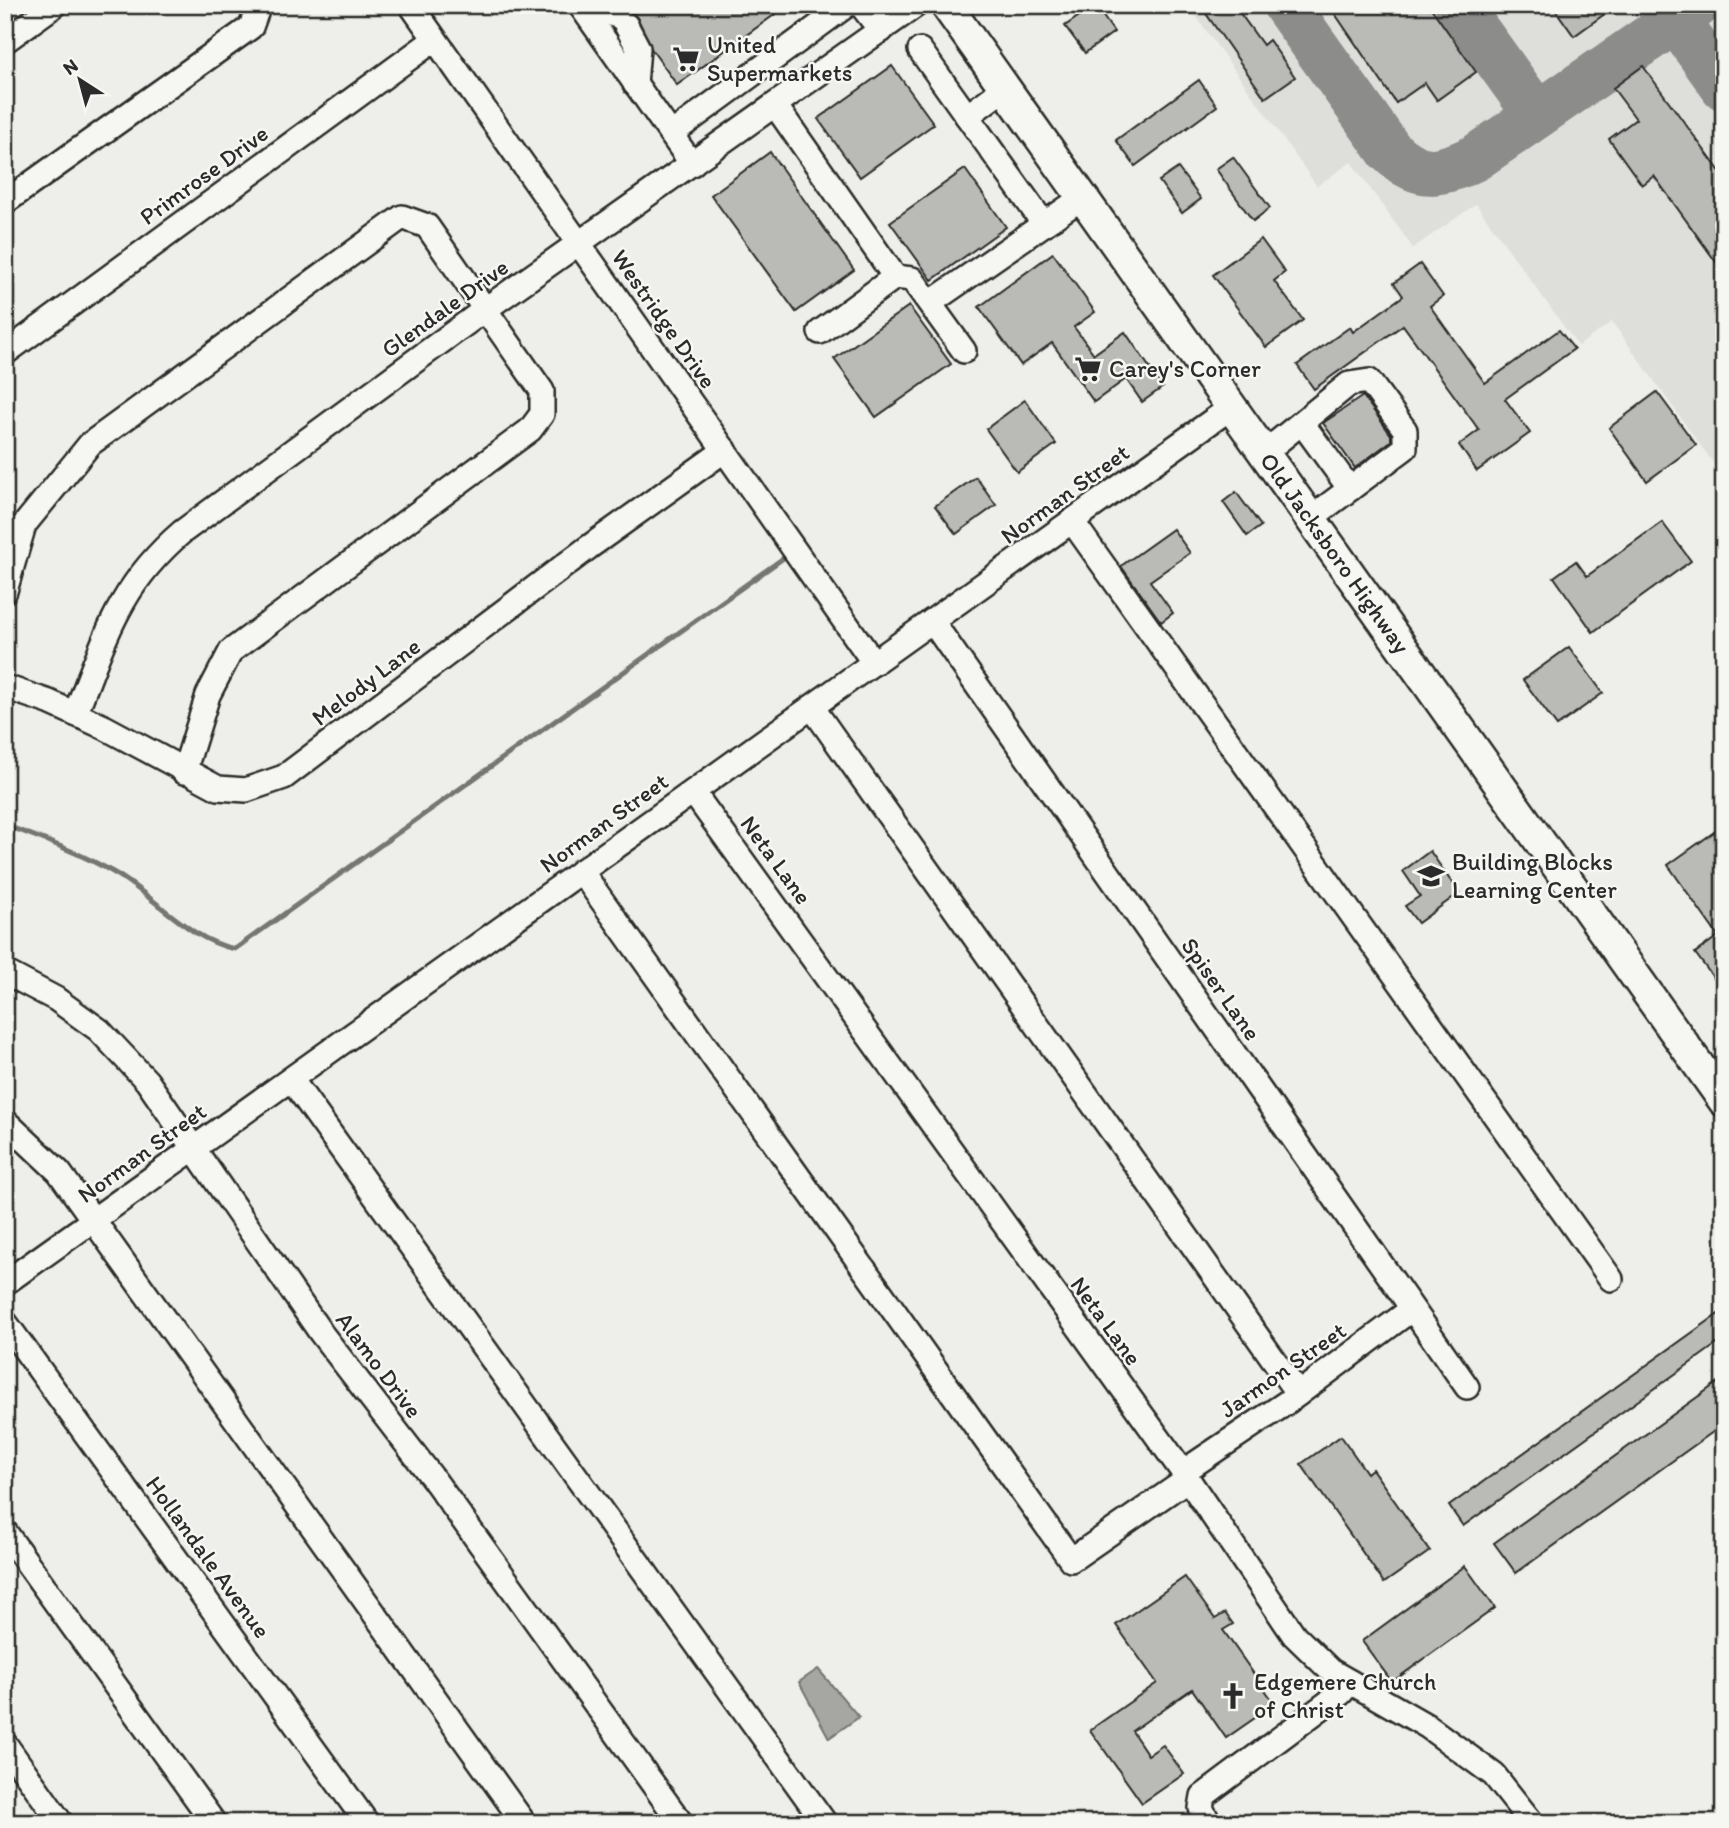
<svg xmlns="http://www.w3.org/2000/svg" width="1729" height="1828" font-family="Itim,sans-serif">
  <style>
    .built { fill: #dededb }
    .water { fill: #a6a6a3; stroke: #757573; stroke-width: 2 }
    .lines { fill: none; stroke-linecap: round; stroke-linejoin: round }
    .stream { stroke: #757573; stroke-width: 5 }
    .taxiway { stroke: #8c8c8a; stroke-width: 47 }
    .building { fill: #babab7; stroke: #2b2b2b; stroke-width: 2 }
    .minor-casing { stroke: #2b2b2b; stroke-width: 28 }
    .major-casing { stroke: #2b2b2b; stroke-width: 35 }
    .minor { stroke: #f6f6f2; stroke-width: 23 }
    .major { stroke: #f6f6f2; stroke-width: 30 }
    .labels { text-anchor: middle; stroke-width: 5; stroke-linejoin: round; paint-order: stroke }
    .poi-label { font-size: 24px; fill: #2b2b2b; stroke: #f6f6f2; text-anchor: start }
    .street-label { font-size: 24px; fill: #2b2b2b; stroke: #f6f6f2 }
  </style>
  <rect width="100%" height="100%" fill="#eeeeea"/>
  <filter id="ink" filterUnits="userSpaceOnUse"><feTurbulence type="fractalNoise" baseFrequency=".0143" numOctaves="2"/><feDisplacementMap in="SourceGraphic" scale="14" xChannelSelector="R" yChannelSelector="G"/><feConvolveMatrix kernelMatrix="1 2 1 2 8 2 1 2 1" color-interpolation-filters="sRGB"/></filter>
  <g filter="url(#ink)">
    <path class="built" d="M 1188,5 L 1724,5 L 1724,478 L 1612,322 L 1578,346 L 1476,204 L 1413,248 L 1351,162 L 1317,186 Z"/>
    <path class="water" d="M 818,1669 L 859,1717 L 829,1738 L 799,1682 Z"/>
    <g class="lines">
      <path class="stream" d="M 5,825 C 43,839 83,854 118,875 C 157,899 190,940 235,949 L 789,554"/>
      <g class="taxiway">
        <path d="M 1286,5 L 1390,151 C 1420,180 1441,174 1475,158 L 1697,5"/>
        <path d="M 1458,5 L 1537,115"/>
        <path d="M 1677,21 L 1724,87"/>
      </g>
    </g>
    <g class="building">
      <path d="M 626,5 L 788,5 L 677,85 L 652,50 L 638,19 Z"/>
      <path d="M 1095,5 L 1114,32 L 1085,53 L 1065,26 Z"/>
      <path d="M 1200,5 L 1234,5 L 1263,45 L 1269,40 L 1295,77 L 1265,98 Z"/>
      <path d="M 1329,5 L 1429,5 L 1476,72 L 1437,100 L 1425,83 L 1396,103 Z"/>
      <path d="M 1552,5 L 1617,5 L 1574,36 Z"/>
      <path d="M 892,66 L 934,124 L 860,177 L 818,119 Z"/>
      <path d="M 1643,66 L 1724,177 L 1724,273 L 1654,176 L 1642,185 L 1609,139 L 1636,119 L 1613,88 Z"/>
      <path d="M 1199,80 L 1217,106 L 1135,166 L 1116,140 Z"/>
      <path d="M 770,152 L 854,270 L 796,312 L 711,195 Z"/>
      <path d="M 1233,157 L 1270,208 L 1253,221 L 1216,169 Z"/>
      <path d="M 1178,168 L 1201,199 L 1182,213 L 1159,181 Z"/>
      <path d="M 965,169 L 1006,227 L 932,280 L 890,222 Z"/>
      <path d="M 1261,239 L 1285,272 L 1274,281 L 1303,320 L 1266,347 L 1213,275 Z"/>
      <path d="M 1053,253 L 1095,312 L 1074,327 L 1094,354 L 1125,332 L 1163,387 L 1142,402 L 1126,379 L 1094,402 L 1052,343 L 1021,365 L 979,307 Z"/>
      <path d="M 1420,264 L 1443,296 L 1430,306 L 1485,383 L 1559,330 L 1574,349 L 1505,399 L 1530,433 L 1477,471 L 1459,445 L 1479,430 L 1403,325 L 1314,389 L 1297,365 L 1350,327 L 1353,332 L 1403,296 L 1394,283 Z"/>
      <path d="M 909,306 L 951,364 L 876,417 L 834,359 Z"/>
      <path d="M 1657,392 L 1696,445 L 1647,481 L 1609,428 Z"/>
      <path d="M 1363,396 L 1391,435 L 1391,441 L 1355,468 L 1323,423 Z"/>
      <path d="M 1025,400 L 1056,444 L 1017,472 L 986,429 Z"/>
      <path d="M 976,477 L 996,505 L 956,534 L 935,506 Z"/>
      <path d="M 1236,492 L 1261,526 L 1247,536 L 1223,502 Z"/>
      <path d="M 1662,522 L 1691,561 L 1593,632 L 1554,577 L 1576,561 L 1587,576 Z"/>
      <path d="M 1173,529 L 1190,553 L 1150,581 L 1173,613 L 1161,622 L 1121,566 Z"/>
      <path d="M 1569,647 L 1603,693 L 1557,726 L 1523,680 Z"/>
      <path d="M 1724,825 L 1724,992 L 1695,953 L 1718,936 L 1668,865 Z"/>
      <path d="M 1430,851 L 1459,893 L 1418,923 L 1405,906 L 1420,896 L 1403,871 Z"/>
      <path d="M 1724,1310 L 1724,1339 L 1463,1526 L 1449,1506 Z"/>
      <path d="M 1724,1378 L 1724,1424 L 1516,1573 L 1494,1543 Z"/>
      <path d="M 1341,1436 L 1367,1473 L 1372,1469 L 1430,1551 L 1384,1583 L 1301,1464 Z"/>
      <path d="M 1465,1566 L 1495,1608 L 1392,1682 L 1362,1641 Z"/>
      <path d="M 1185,1577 L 1215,1619 L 1225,1613 L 1233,1624 L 1223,1630 L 1275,1704 L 1226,1738 L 1192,1689 L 1132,1731 L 1148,1755 L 1163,1745 L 1184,1774 L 1142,1803 L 1090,1730 L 1157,1683 L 1116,1625 Z"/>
    </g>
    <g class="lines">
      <defs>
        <g id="minor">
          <path d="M 411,5 L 874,663"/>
          <path d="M 580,5 L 692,164"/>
          <path d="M 580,5 L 617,16"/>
          <path d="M 861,5 L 881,31"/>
          <path d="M 626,25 L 638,48 L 635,84"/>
          <path d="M 5,41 L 55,5"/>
          <path d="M 920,50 L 1044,224"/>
          <path d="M 775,105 L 895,277 L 912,279 L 964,351"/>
          <path d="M 967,116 L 1005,88"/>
          <path d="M 671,134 L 847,5"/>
          <path d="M 5,202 L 251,27 L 259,5"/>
          <path d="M 930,303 L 1083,197"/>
          <path d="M 820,332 L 895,277"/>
          <path d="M 5,353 L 434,40"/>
          <path d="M 1302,423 L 1350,489"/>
          <path d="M 1265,452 L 1349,384 L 1369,381 L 1405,430 L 1405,448 L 1311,518"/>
          <path d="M 1072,521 L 1611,1279"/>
          <path d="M 5,591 L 24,525 L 90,444 L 402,217 L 427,226 L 542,391 L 542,414 L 530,430 L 231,651 L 208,695 L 184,772"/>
          <path d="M 932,621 L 1467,1387"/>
          <path d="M 5,687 L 49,702 L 104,727 L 218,788 L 246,790 L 284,777 L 589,547 L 725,450"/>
          <path d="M 812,707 L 1298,1394"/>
          <path d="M 75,714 C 106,638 117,588 182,532 L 487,308 L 916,5"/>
          <path d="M 693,792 L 1183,1472 L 1294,1635 L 1331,1671 L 1427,1726 L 1494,1775 L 1532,1823"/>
          <path d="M 581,871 L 1071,1560 L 1188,1479"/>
          <path d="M 5,972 L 56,999 L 99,1030 L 147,1081 L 321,1333 L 435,1481 L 681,1823"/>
          <path d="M 291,1079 L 825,1823"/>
          <path d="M 5,1121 L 59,1172 L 524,1823"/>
          <path d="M 5,1283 L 1233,406"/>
          <path d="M 5,1322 L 367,1823"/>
          <path d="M 1183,1472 L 1286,1403 L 1412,1309"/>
          <path d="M 5,1532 L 214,1823"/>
          <path d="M 5,1744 L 61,1823"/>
          <path d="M 1209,1823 L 1201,1808 L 1203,1796 L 1341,1693 L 1350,1682"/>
        </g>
        <g id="major">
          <path id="s1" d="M 946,5 L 1724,1101"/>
        </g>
      </defs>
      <use href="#minor" class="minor-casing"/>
      <use href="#major" class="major-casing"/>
      <use href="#minor" class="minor"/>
      <use href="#major" class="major"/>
    </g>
  </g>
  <defs>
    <symbol id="supermarket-bare" viewBox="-9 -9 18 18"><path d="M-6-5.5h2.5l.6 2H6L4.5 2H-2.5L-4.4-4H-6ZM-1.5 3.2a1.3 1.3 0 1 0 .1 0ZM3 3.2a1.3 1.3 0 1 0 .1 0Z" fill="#2b2b2b" stroke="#f6f6f2" stroke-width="2.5" paint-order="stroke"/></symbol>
    <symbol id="school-bare" viewBox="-9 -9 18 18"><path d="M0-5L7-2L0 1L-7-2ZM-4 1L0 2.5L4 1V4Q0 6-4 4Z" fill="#2b2b2b" stroke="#f6f6f2" stroke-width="2.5" paint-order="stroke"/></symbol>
    <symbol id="church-bare" viewBox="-9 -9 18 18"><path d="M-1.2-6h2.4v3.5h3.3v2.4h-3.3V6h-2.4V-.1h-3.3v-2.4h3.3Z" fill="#2b2b2b" stroke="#f6f6f2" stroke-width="2.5" paint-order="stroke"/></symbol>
  </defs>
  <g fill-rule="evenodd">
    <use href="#supermarket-bare" x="667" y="40" width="38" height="38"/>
    <use href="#supermarket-bare" x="1069" y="350" width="38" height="38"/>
    <use href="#school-bare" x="1412" y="857" width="38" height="38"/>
    <use href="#church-bare" x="1214" y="1677" width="38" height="38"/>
  </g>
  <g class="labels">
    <g class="poi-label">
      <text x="707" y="53">United<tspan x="707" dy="28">Supermarkets</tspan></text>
      <text x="1109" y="377">Carey's Corner</text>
      <text x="1452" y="870">Building Blocks<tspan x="1452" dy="28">Learning Center</tspan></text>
      <text x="1254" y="1690">Edgemere Church<tspan x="1254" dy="28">of Christ</tspan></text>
    </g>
    <g class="street-label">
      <text transform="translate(204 175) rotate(-36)" y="8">Primrose Drive</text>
      <text transform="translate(445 308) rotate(-36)" y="8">Glendale Drive</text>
      <text transform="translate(664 319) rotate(55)" y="8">Westridge Drive</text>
      <text transform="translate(1065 494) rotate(-36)" y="8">Norman Street</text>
      <text dy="8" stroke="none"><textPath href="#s1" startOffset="672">Old Jacksboro Highway</textPath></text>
      <text transform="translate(366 682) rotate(-37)" y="8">Melody Lane</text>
      <text transform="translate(604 823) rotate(-36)" y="8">Norman Street</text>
      <text transform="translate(776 860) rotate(54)" y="8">Neta Lane</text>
      <text transform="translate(1221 989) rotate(55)" y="8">Spiser Lane</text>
      <text transform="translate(142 1153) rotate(-36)" y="8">Norman Street</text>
      <text transform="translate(1106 1321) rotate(54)" y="8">Neta Lane</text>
      <text transform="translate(379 1365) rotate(53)" y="8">Alamo Drive</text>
      <text transform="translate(1283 1370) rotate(-35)" y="8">Jarmon Street</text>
      <text transform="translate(208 1557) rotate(54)" y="8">Hollandale Avenue</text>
    </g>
  </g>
  <rect width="1729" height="1828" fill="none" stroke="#f6f6f2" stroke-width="28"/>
  <rect x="14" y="14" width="1701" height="1800" fill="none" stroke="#2b2b2b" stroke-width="2.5" filter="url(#ink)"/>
  <g transform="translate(80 80) rotate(324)" stroke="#f6f6f2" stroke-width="5" paint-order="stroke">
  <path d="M0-5L12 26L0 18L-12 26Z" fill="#2b2b2b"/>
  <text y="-10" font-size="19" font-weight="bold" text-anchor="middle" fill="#2b2b2b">N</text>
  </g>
</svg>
